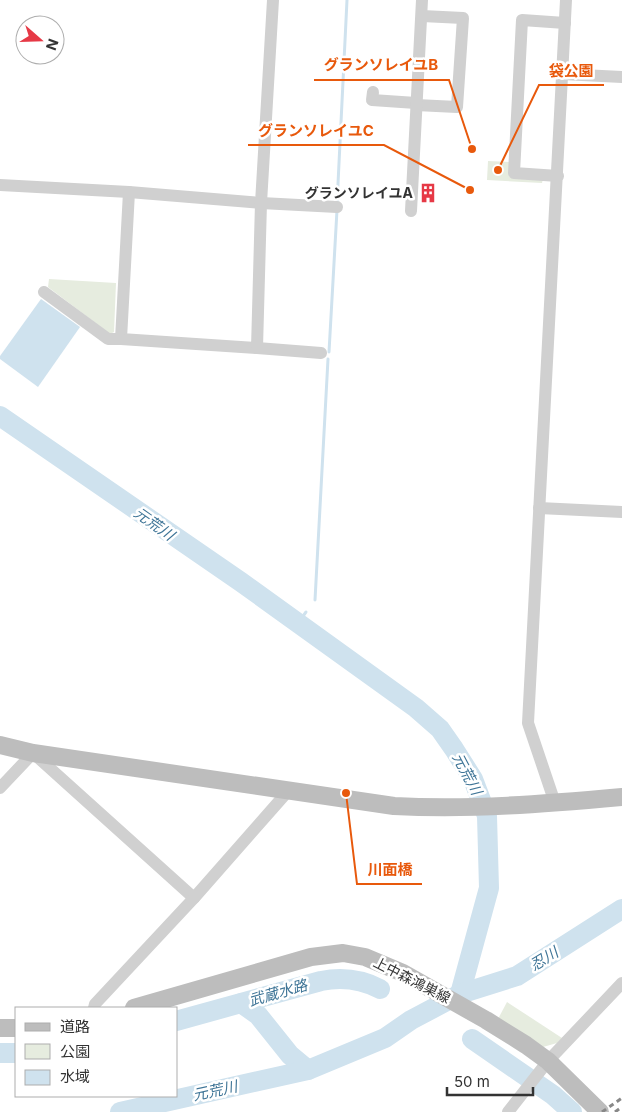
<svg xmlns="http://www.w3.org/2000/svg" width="622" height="1112" font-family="Inter,'Noto Sans JP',sans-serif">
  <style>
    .green { fill: #e6ecdf }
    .water { fill: #cfe2ee }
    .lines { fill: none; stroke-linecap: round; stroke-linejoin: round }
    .stream { stroke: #cfe2ee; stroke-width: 3 }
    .river { stroke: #cfe2ee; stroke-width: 20 }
    .street { stroke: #d0d0d0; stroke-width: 12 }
    .secondary { stroke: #bdbdbd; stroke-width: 18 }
    .rail { stroke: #888; stroke-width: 3; stroke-dasharray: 5 4; stroke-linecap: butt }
    .labels { text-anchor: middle; stroke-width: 5; stroke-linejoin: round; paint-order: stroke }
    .poi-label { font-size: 14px; font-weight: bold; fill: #333; stroke: #fff; text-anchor: end }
    .street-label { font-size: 14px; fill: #333; stroke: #fff }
    .water-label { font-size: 15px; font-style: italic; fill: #3f7597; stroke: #fff }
    .leader { fill: none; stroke: #e8590c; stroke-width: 2 }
    .callout-dot { fill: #e8590c; stroke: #fff; stroke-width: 2 }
    .callout-label { font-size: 15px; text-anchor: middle; font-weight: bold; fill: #e8590c; stroke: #fff; stroke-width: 5; stroke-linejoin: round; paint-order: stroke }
  </style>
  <rect width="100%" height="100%" fill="#fff"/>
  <g class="green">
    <path d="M 488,161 L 510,162 L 509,177 L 543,179 L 542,183 L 487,180 Z"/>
    <path d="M 49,279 L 116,283 L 114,332 L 110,334 L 48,287 Z"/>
    <path d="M 507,1002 L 562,1038 L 557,1043 L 543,1047 L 498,1019 Z"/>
  </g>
  <path class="water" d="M 41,299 L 80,327 L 38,387 L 0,359 L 0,356 Z"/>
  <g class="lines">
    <g class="stream">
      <path d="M 337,204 L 347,0"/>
      <path d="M 329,352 L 337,210"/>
      <path d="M 315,600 L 328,359"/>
      <path d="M 298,623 L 306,612"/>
    </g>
    <g class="river">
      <path d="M 0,416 L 241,582 L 416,708 L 440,729 L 454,749 L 473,779 L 487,816 L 489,888 L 460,994"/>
      <path d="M 241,1003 L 258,1015 L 290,1055 L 308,1070"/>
      <path d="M 176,1021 L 321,981 C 341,977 361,979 380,989"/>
      <path d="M 472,1039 L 553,1095 L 572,1112"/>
      <path d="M 0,1053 L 16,1053"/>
      <path d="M 120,1112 L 308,1070 L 385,1038 L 411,1020 L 460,994 L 517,976 L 622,909"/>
    </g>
    <g class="street">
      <path d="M 562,74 L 622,77"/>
      <path d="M 373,92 L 372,100 L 416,103"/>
      <path d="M 416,105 L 457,107 L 463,18 L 422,16"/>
      <path d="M 558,176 L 514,173 L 522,20 L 565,23"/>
      <path d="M 0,185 L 129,192 L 261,203 L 337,207"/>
      <path d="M 129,192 L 121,339 L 257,348 L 261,203 L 273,0"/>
      <path d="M 411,211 L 422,0"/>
      <path d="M 44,292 L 108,339 L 121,339"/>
      <path d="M 257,348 L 321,353"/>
      <path d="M 539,508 L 622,512"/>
      <path d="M 0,788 L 33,753 L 194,898"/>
      <path d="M 555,803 L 528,723 L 566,0"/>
      <path d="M 94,1008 L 95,1004 L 194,898 L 289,790"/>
      <path d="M 508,1112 L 548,1061 L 622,983"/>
    </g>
    <g class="secondary">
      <path d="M 0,745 L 33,753 L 394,806 C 470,810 546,804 622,797"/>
      <path d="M 134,1008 L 311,957 L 343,953 L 365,957 L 403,973 L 486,1020 L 526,1045 L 548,1061 L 600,1112"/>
      <path d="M 0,1028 L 16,1028"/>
    </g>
    <g class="rail">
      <path d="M 602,1112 L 622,1098"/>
      <path d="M 615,1112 L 622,1107"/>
    </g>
  </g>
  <defs>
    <symbol id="building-bare" viewBox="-9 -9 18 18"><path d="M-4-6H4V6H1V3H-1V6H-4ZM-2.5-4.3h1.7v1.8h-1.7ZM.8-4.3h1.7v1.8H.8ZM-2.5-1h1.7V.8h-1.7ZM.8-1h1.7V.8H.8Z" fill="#e63946" stroke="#fff" stroke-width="2.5" paint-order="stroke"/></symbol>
  </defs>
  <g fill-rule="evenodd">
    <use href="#building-bare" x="414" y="179" width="28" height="28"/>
  </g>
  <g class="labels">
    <g class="poi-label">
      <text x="413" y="198">グランソレイユA</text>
    </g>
    <g class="street-label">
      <text transform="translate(412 980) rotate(27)" y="5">上中森鴻巣線</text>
    </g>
    <g class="water-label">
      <text transform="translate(154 524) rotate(35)" y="5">元荒川</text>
      <text transform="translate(467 774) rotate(62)" y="5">元荒川</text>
      <text transform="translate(544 959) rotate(-32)" y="5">忍川</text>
      <text transform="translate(278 993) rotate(-16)" y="5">武蔵水路</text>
      <text transform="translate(215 1091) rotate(-12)" y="5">元荒川</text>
    </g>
  </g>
  <path class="leader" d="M472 149L449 80H314M498 170L539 85H604M470 190L384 145H248M346 793L357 884H422"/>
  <g class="callout-dot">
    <circle cx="472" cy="149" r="5"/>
    <circle cx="498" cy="170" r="5"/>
    <circle cx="470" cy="190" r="5"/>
    <circle cx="346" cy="793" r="5"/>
  </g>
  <g class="callout-label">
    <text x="381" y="70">グランソレイユB</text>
    <text x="571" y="76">袋公園</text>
    <text x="316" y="136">グランソレイユC</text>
    <text x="390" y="875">川面橋</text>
  </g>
  <rect x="15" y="1007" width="162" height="90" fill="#ffffff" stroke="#adadad"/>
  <rect x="25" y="1023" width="25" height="8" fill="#bdbdbd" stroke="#adadad"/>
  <text x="60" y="1032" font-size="15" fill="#333333">道路</text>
  <rect x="25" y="1044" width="25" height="15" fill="#e6ecdf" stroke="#adadad"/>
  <text x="60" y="1057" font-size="15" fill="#333333">公園</text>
  <rect x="25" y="1070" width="25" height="15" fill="#cfe2ee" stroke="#adadad"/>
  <text x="60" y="1082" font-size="15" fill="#333333">水域</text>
  <g transform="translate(40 40) rotate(110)"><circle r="24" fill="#ffffff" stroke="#adadad"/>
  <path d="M0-4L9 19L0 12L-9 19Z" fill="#e63946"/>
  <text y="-8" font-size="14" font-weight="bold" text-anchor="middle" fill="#333333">N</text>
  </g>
  <path d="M447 1087v8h86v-8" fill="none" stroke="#333333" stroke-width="2.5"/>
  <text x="454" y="1087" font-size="15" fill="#333333" stroke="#ffffff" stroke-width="4" paint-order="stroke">50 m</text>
</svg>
